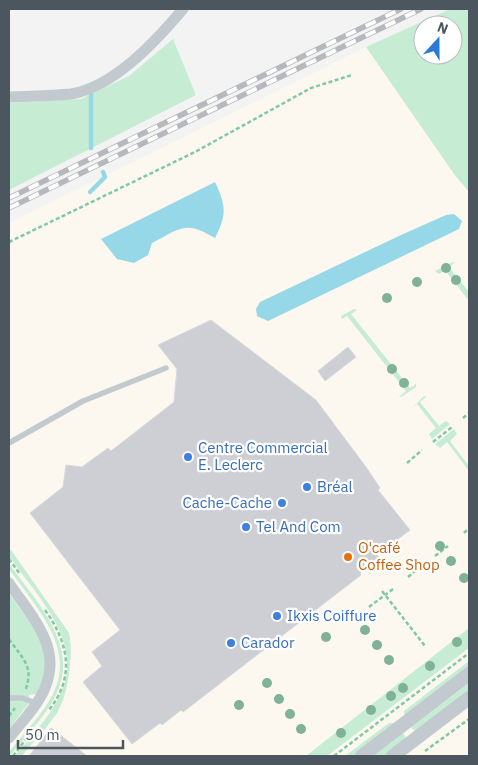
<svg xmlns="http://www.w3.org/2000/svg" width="478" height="765" font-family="'IBM Plex Sans',sans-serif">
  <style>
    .commercial { fill: #fcf8ef; fill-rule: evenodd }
    .green { fill: #c6edd4; fill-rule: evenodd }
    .water { fill: #96d8e7 }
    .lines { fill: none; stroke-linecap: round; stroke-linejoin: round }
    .stream { stroke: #96d8e7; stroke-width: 4.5 }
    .building { fill: #cdcfd4; stroke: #d7d9dd }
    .path { stroke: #80c9a3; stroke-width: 2.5; stroke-dasharray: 4 2.5; stroke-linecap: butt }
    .service { stroke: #c2cad0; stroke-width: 5.5 }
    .minor { stroke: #c2cad0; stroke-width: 11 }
    .tertiary { stroke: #c2cad0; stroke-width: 14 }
    .rail-casing { stroke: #b5b8bc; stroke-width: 5.5 }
    .rail { stroke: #fff; stroke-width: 4; stroke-dasharray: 11; stroke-linecap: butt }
    .tree { fill: #7fb297 }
    .shop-dot { fill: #3f7fe0; stroke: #fff; stroke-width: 2 }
    .food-dot { fill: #e8710a; stroke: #fff; stroke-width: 2 }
    .labels { text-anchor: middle; stroke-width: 4.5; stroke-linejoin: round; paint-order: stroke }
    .shop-label { font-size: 15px; fill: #366cbe; stroke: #fff; text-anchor: start }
    .food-label { font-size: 15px; fill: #c56008; stroke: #fff; text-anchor: start }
  </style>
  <rect width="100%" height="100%" fill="#f4f3f3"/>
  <path class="commercial" d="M 450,9 L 469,9 L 469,756 L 9,756 L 9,223 L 366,47 ZM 423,25 L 453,25 L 453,55 L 423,55 Z"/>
  <g class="green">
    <path d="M 450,9 L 469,9 L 469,192 L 454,174 L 366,47 ZM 423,25 L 453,25 L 453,55 L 423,55 Z"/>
    <path d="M 173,39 L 196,95 L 9,190 L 9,103 L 81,99 L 129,76 Z"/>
    <path d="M 453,262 L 455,262 L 449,267 L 469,292 L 469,301 L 445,270 L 439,274 L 435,271 Z"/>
    <path d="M 354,309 L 357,310 L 351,314 L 410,388 L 416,384 L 416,387 L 401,397 L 399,397 L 406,391 L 347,316 L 342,319 L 341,316 Z"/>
    <path d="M 424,396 L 426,397 L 420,402 L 439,426 L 446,421 L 450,424 L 432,439 L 429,434 L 436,428 L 417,404 L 411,409 Z"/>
    <path d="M 454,429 L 457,434 L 450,441 L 469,466 L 469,471 L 447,442 L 440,448 L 435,444 Z"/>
    <path d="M 9,547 L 69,633 C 74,653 68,696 57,713 C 46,729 33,742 22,756 L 15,756 C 28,740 42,725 53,708 C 92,649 42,603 9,556 Z"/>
    <path d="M 9,563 C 35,601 81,645 56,695 C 45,717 25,737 10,756 L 9,752 C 23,734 42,715 53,694 C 77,647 34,605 9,569 Z"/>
    <path d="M 9,593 C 31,626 61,654 37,694 L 29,695 L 29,703 L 9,729 Z"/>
    <path d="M 469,628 L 469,648 L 327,756 L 306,756 Z"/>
    <path d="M 469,661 L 469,671 L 405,721 L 404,711 Z"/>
    <path d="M 469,683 L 469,694 L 417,734 L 411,727 Z"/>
    <path d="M 389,723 L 396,723 L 356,756 L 345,756 Z"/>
    <path d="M 403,733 L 408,740 L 387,756 L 373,756 Z"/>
  </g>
  <g class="water">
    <path d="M 215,182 C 226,205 227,215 215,238 C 185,220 181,228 152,243 L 148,255 L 134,263 L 117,259 L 101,239 Z"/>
    <path d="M 454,214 L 462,221 L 459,229 L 268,321 L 257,316 L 256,309 L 260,302 L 401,235 L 446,215 Z"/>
  </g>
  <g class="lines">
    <g class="stream">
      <path d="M 91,94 L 91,148"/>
      <path d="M 90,192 L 105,177 L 103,172"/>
    </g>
  </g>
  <g class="building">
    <path d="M 211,320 L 316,400 L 366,467 L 380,488 L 378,490 L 410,530 L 377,555 L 379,557 L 360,573 L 361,575 L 183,712 L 181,710 L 162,725 L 160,723 L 132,744 L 83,682 L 102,666 L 92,652 L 120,630 L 30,513 L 63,487 L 66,465 L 82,467 L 108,448 L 111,451 L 174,402 L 177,369 L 158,345 Z"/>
    <path d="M 348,347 L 356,357 L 325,381 L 318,371 Z"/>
    <path d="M 51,728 L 59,734 L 87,756 L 29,756 Z"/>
  </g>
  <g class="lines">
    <g class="path">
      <path d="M 9,242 L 195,152 L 311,88 L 352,75"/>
      <path d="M 463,418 L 469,413"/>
      <path d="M 433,442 L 452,427"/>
      <path d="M 407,463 L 422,450"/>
      <path d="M 464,533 L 469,528"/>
      <path d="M 435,556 L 448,546"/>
      <path d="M 9,559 L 20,574"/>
      <path d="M 408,577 L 420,567"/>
      <path d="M 382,591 L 425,646"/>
      <path d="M 369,607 L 393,589"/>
      <path d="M 45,610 C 68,642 76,676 49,710"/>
      <path d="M 9,639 C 22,658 35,667 25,691"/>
      <path d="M 9,716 L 15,708"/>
      <path d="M 425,751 L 469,719"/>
      <path d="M 13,756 L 27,738"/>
      <path d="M 334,756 L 469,653"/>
    </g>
    <g class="service">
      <path d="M 9,443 L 83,401 L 166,368"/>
      <path d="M 9,698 L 22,698 L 36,703"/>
    </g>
    <g class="minor">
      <path d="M 9,97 C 29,96 50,96 71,94 C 114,87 156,41 183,9"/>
      <path d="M 9,583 C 34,620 67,652 40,698 C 32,712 19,725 9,738"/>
    </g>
    <g class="tertiary">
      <path d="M 362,756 L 469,674"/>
      <path d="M 393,756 L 469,698"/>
    </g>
    <defs>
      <g id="rail">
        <path d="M 9,198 L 401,9"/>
        <path d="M 9,208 L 421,9"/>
      </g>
    </defs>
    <use href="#rail" class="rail-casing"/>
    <use href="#rail" class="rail"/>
  </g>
  <g class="tree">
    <circle cx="446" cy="268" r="5"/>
    <circle cx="456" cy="280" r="5"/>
    <circle cx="417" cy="282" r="5"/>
    <circle cx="387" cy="298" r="5"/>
    <circle cx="392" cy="369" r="5"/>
    <circle cx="404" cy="383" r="5"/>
    <circle cx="440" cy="546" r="5"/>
    <circle cx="451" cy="561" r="5"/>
    <circle cx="464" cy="578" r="5"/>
    <circle cx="354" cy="617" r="5"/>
    <circle cx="365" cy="630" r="5"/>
    <circle cx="326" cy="637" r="5"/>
    <circle cx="457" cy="642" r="5"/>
    <circle cx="377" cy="645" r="5"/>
    <circle cx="389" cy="660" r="5"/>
    <circle cx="430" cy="666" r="5"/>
    <circle cx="267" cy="683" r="5"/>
    <circle cx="403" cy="688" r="5"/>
    <circle cx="391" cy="696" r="5"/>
    <circle cx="279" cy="699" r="5"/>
    <circle cx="239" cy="705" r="5"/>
    <circle cx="371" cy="710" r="5"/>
    <circle cx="290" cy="714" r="5"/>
    <circle cx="301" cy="729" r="5"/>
    <circle cx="341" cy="733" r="5"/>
  </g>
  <g class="shop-dot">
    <circle cx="188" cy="457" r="5"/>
    <circle cx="307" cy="487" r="5"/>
    <circle cx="282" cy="503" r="5"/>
    <circle cx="246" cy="527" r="5"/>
    <circle cx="277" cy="616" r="5"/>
    <circle cx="231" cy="643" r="5"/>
  </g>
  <circle class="food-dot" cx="348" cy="557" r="5"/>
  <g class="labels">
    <g class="shop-label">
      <text x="198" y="453">Centre Commercial<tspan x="198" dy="17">E. Leclerc</tspan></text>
      <text x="317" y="492">Bréal</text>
      <text x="272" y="508" text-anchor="end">Cache-Cache</text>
      <text x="256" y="532">Tel And Com</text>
      <text x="287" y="621">Ikxis Coiffure</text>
      <text x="241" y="648">Carador</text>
    </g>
    <g class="food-label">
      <text x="358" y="553">O'café<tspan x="358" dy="17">Coffee Shop</tspan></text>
    </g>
  </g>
  <rect width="478" height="765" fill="none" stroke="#4b565f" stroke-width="20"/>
  <g transform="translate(438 40) rotate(21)"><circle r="24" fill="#ffffff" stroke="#b7bbbf"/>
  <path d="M0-4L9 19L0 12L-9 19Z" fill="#297ad8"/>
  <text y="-8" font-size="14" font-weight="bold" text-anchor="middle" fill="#4b565f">N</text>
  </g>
  <path d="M18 740v8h105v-8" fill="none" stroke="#4b565f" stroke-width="2.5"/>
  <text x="25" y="740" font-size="15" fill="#4b565f" stroke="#ffffff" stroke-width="4" paint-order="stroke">50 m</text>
</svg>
